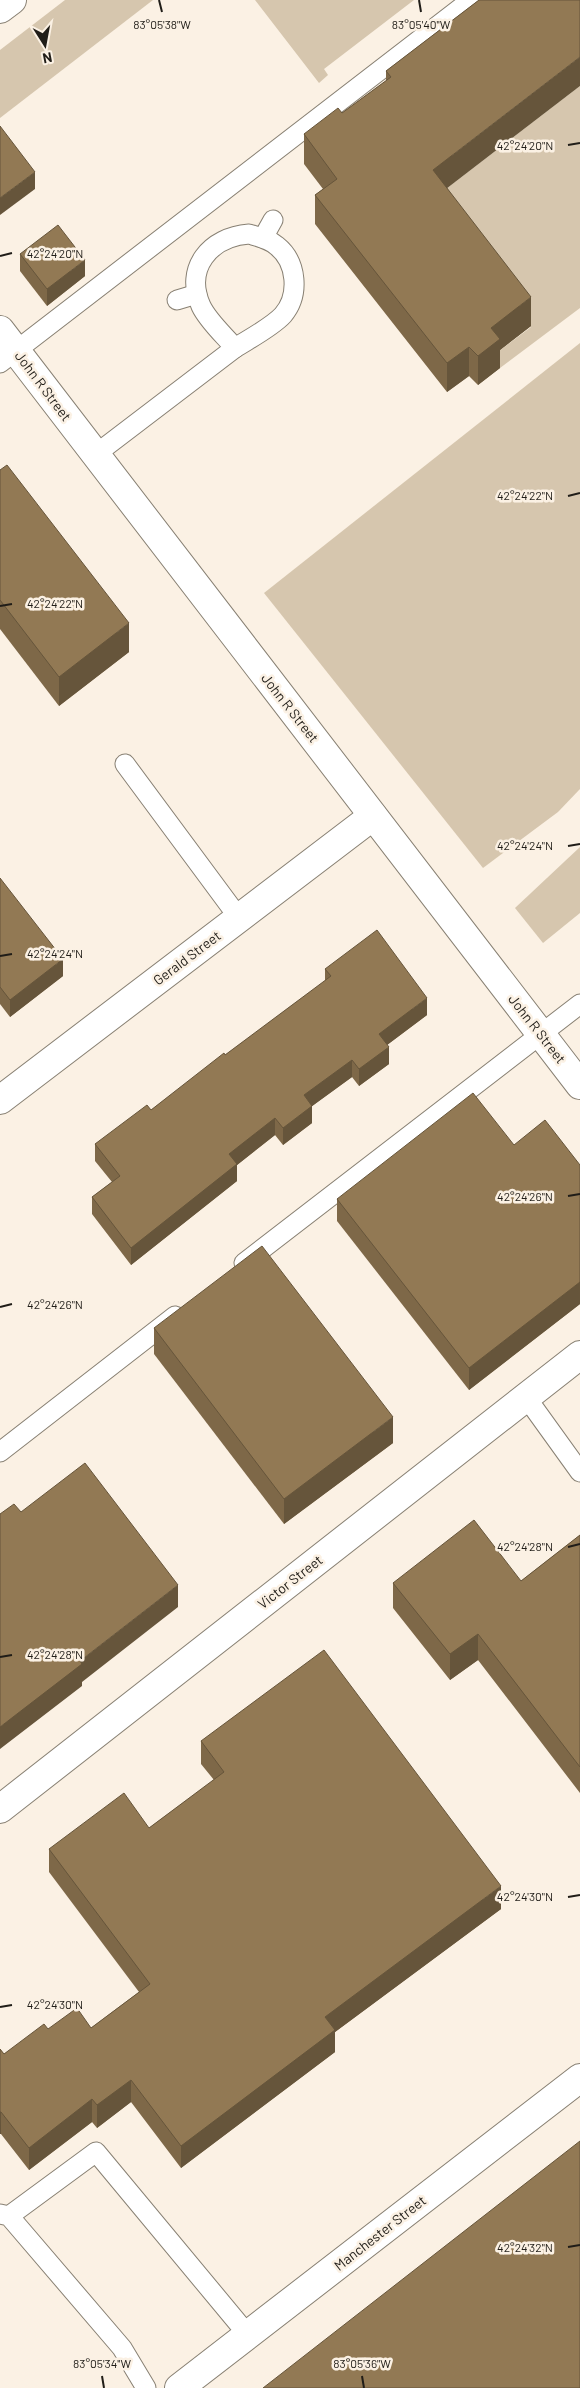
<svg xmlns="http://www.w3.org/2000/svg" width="580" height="2388" font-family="Barlow,sans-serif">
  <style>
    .grass { fill: #d6c6ae }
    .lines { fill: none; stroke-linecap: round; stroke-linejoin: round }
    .service-casing { stroke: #888073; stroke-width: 21 }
    .minor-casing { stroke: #888073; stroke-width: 30 }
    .tertiary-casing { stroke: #888073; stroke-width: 30 }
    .service { stroke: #fff; stroke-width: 19 }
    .minor { stroke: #fff; stroke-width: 28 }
    .tertiary { stroke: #fff; stroke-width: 28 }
    .wall { fill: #7e6848 }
    .shaded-wall { fill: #66553b }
    .building { fill: #927954; stroke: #66553b }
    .ticks { fill: none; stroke: #201d18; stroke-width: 2 }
    .labels { text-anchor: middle; stroke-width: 5; stroke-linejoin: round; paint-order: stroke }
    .street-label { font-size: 14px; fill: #201d18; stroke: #fbf1e4 }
    .ticks-label { font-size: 12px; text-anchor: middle; fill: #201d18; stroke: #fbf1e4; stroke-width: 5; stroke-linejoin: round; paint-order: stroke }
  </style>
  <rect width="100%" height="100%" fill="#fbf1e4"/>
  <g class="grass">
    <path d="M 65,0 L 153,0 L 0,118 L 0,50 Z"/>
    <path d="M 255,0 L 414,0 L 324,69 L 328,75 L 319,83 Z"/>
    <path d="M 580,86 L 580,308 L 500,368 L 491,357 L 531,327 L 433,199 Z"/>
    <path d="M 580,343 L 580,789 L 558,812 L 483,868 L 264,593 Z"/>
    <path d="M 580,847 L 580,913 L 543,943 L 515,908 Z"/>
  </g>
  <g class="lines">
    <defs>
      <g id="service">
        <path d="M 249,234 C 259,237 269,239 277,246 C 297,262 300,295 283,315 C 272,327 249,339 235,348 C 224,335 208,321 201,306 C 184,268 210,237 249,234 Z"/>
        <path d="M 263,238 L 273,220"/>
        <path d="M 177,300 L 197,294"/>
        <path d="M 0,363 L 471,0"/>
        <path d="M 96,454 L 235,348"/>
        <path d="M 125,764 L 239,918"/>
        <path d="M 244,1263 L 580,1004"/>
        <path d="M 526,1397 L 580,1472"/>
        <path d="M 0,1452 L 175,1316"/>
        <path d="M 0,2214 L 9,2216 L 122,2348 L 146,2388"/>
        <path d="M 9,2216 L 96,2152 L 248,2335"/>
      </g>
      <g id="minor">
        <path d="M 0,9 L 12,0"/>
        <path d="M 0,1100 L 373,816"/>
        <path d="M 0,1809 L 580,1355"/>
      </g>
      <g id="tertiary">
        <path d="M 0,330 L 580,1085"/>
        <path d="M 179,2388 L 580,2078"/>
      </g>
    </defs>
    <use href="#service" class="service-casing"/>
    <use href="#minor" class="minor-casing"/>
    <use href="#tertiary" class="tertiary-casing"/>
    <use href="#service" class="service"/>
    <use href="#minor" class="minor"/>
    <use href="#tertiary" class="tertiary"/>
  </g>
  <g class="wall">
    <path d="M 479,0 L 447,188 L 531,326 L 500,350 L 500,368 L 478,385 L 469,376 L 447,392 L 315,224 L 315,195 L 323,189 L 304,164 L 304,134 L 342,113 L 386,81 L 386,71 Z"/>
    <path d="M 20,254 L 85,276 L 47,306 L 20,271 Z"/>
    <path d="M 0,470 L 129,652 L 59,706 L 0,629 Z"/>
    <path d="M 0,878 L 63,976 L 10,1017 L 0,1004 Z"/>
    <path d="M 325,969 L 427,1015 L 387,1045 L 389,1064 L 359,1086 L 352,1077 L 312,1106 L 312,1123 L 283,1145 L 275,1135 L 237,1165 L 237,1181 L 131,1265 L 92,1214 L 92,1197 L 112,1182 L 95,1161 L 95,1144 L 151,1110 L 325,981 Z"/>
    <path d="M 514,1145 L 580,1165 L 580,1304 L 469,1390 L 337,1221 L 337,1199 Z"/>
    <path d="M 154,1328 L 393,1443 L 284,1524 L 154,1354 Z"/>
    <path d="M 580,1535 L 580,1793 L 478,1660 L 450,1680 L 393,1608 L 393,1583 L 521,1581 Z"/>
    <path d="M 201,1741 L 501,1909 L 335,2032 L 335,2052 L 181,2168 L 131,2102 L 97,2128 L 92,2122 L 29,2170 L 1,2134 L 0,2134 L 0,2049 L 4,2054 L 48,2029 L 91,2028 L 139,1992 L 49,1872 L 49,1849 L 149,1828 L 214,1780 L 201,1764 Z"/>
  </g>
  <g class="shaded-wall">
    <path d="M 580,57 L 580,86 L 433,199 L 433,170 Z"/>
    <path d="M 35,172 L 35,189 L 0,215 L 0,198 Z"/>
    <path d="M 85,260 L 85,276 L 47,306 L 47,289 Z"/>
    <path d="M 531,297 L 531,326 L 500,350 L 500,368 L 478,385 L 478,356 L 491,328 Z"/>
    <path d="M 469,347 L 469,376 L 447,392 L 447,363 Z"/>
    <path d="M 129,623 L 129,652 L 59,706 L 59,677 Z"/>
    <path d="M 63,959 L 63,976 L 10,1017 L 10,1000 Z"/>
    <path d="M 427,998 L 427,1015 L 379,1051 L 379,1034 Z"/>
    <path d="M 389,1047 L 389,1064 L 359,1086 L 359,1069 Z"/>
    <path d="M 352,1060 L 352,1077 L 304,1112 L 304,1095 Z"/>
    <path d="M 312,1106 L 312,1123 L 283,1145 L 283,1128 Z"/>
    <path d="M 275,1118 L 275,1135 L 237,1165 L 237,1181 L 131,1265 L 131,1248 L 229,1154 Z"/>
    <path d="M 580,1282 L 580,1304 L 469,1390 L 469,1368 Z"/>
    <path d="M 393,1417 L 393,1443 L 284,1524 L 284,1499 Z"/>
    <path d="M 178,1585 L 178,1607 L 82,1682 L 82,1686 L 0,1749 L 0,1727 L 80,1661 Z"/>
    <path d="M 478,1634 L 478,1660 L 450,1680 L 450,1654 Z"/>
    <path d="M 501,1886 L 501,1909 L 335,2032 L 335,2052 L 181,2168 L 181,2146 L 325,2017 Z"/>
    <path d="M 131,2080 L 131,2102 L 97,2128 L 97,2105 Z"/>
    <path d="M 92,2099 L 92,2122 L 29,2170 L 29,2148 Z"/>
    <rect x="0" y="2112" width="1" height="22"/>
  </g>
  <g class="building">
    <path d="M 479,0 L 580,0 L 580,57 L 433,170 L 531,297 L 491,328 L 500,339 L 478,356 L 469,347 L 447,363 L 315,195 L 337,179 L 304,134 L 338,108 L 342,113 L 391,77 L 386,71 Z"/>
    <path d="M 0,126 L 35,172 L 0,198 Z"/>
    <path d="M 58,225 L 85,260 L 47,289 L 20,254 Z"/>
    <path d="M 7,465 L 129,623 L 59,677 L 0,600 L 0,470 Z"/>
    <path d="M 0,878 L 63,959 L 10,1000 L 0,987 Z"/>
    <path d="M 377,930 L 427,998 L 379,1034 L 389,1047 L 359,1069 L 352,1060 L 304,1095 L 312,1106 L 283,1128 L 275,1118 L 229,1154 L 237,1164 L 131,1248 L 92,1197 L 120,1176 L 95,1144 L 147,1105 L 151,1110 L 224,1053 L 225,1055 L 331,976 L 325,969 Z"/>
    <path d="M 473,1093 L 514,1145 L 545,1120 L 580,1165 L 580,1282 L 469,1368 L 337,1199 Z"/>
    <path d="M 262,1246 L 393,1417 L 284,1499 L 154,1328 Z"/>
    <path d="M 85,1463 L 178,1585 L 80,1661 L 82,1664 L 0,1727 L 0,1514 L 14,1504 L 21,1512 Z"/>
    <path d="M 474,1520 L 521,1581 L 580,1535 L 580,1767 L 478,1634 L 450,1654 L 393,1583 Z"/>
    <path d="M 324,1650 L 501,1886 L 325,2017 L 335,2030 L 181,2146 L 131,2080 L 97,2105 L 92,2099 L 29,2148 L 1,2112 L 0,2112 L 0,2049 L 4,2054 L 44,2024 L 48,2029 L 77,2008 L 91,2028 L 150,1984 L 49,1849 L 124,1793 L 149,1828 L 224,1772 L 201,1741 Z"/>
    <path d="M 580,2141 L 580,2388 L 263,2388 Z"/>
  </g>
  <path class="ticks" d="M 159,0 L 162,12M 419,0 L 421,12M 568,145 L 580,143M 0,256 L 12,253M 568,496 L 580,493M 0,606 L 12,604M 568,846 L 580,844M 0,956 L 12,954M 568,1196 L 580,1194M 0,1307 L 12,1304M 568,1547 L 580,1544M 0,1657 L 12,1655M 568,1897 L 580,1895M 0,2007 L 12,2005M 568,2247 L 580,2245M 102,2376 L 104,2388M 362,2376 L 364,2388"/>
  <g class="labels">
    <g class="street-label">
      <text transform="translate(43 386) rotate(53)" y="5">John R Street</text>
      <text transform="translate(290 708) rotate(52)" y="5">John R Street</text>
      <text transform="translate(187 958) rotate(-37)" y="5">Gerald Street</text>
      <text transform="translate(537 1029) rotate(52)" y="5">John R Street</text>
      <text transform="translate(290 1582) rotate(-38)" y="5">Victor Street</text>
      <text transform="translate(380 2233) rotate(-38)" y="5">Manchester Street</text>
    </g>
  </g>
  <g class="ticks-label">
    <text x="162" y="29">83°05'38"W</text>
    <text x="421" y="29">83°05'40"W</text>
    <text x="525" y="150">42°24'20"N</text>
    <text x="55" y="258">42°24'20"N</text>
    <text x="525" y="500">42°24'22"N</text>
    <text x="55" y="608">42°24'22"N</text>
    <text x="525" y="850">42°24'24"N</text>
    <text x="55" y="958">42°24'24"N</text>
    <text x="525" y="1201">42°24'26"N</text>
    <text x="55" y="1309">42°24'26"N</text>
    <text x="525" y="1551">42°24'28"N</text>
    <text x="55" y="1659">42°24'28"N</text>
    <text x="525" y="1901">42°24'30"N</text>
    <text x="55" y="2009">42°24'30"N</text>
    <text x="525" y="2252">42°24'32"N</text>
    <text x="102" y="2368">83°05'34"W</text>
    <text x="362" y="2368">83°05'36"W</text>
  </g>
  <g transform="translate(45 45) rotate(169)" stroke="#fbf1e4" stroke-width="4" paint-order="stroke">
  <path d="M0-4L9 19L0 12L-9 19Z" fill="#201d18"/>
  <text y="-8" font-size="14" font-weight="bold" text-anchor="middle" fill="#201d18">N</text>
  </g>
</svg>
